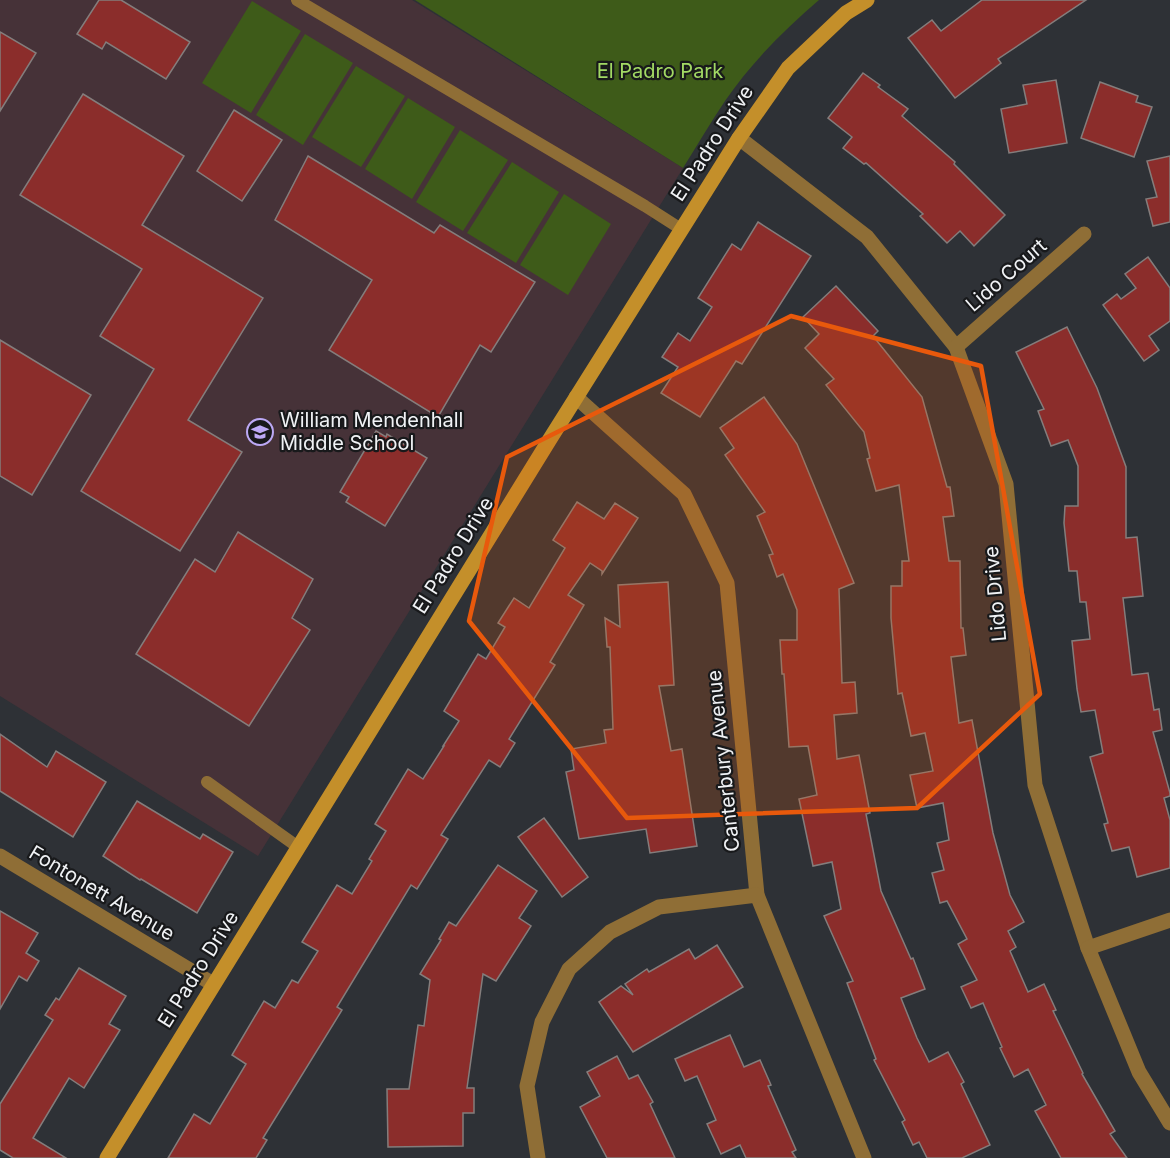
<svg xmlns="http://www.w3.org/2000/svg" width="1170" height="1158" font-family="Inter,sans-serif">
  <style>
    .education { fill: #463238 }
    .green { fill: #3e5b19 }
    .building { fill: #8b2d2b; stroke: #847d7c; stroke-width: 1.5 }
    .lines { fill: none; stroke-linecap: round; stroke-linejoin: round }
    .lane { stroke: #8f6e36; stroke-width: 12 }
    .street { stroke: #8f6e36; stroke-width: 15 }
    .secondary { stroke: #c48f2a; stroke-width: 15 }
    .marked { fill: #e8590c; fill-opacity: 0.2; stroke: #e8590c; stroke-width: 4.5; stroke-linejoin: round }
    .labels { text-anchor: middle; stroke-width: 4.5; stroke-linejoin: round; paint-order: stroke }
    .park-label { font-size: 20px; fill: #a2d964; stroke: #18191b }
    .street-label { font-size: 20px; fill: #f0f2f5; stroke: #18191b }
    .poi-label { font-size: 20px; fill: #f0f2f5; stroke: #18191b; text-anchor: start }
  </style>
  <rect width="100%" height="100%" fill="#2e3136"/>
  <path class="education" d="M 0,0 L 412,0 L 683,168 L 258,856 L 0,696 Z"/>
  <g class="green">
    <path d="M 415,0 L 819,0 C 784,30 751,63 725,101 C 710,123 697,146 683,168 Z"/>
    <path d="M 252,1 L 301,31 L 251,113 L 202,83 Z"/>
    <path d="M 305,34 L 353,63 L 303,145 L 256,115 Z"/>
    <path d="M 356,66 L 405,96 L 361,167 L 312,137 Z"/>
    <path d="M 408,98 L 455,127 L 412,199 L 365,169 Z"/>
    <path d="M 460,130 L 508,160 L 463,231 L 416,202 Z"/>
    <path d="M 512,162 L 559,192 L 516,263 L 467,233 Z"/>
    <path d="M 564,194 L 611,224 L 568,295 L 520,265 Z"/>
  </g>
  <g class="building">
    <path d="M 99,0 L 121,0 L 190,42 L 166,79 L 106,42 L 102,49 L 77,34 Z"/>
    <path d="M 982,0 L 1086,0 L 998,59 L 1001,63 L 955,98 L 908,38 L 932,20 L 941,31 Z"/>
    <path d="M 0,32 L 36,53 L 0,111 Z"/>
    <path d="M 863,73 L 880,85 L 878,87 L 908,109 L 902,116 L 955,162 L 954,164 L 1005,215 L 974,246 L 960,231 L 947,243 L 920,216 L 923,214 L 866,163 L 864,164 L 843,148 L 852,137 L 828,118 Z"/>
    <path d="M 1056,80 L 1067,143 L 1009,153 L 1001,109 L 1027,104 L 1023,85 Z"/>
    <path d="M 1100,82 L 1138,96 L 1136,102 L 1152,107 L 1134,157 L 1081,138 Z"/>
    <path d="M 83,94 L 184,156 L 142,225 L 263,298 L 188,420 L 242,452 L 180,551 L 81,491 L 154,369 L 100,336 L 142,269 L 20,195 Z"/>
    <path d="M 234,110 L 282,140 L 242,201 L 197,171 Z"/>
    <path d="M 308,156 L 434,233 L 440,225 L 535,282 L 491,352 L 480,345 L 438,417 L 329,350 L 372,280 L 275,220 Z"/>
    <path d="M 1170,156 L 1170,222 L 1153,226 L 1146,199 L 1157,197 L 1147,161 Z"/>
    <path d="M 758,222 L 811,256 L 742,364 L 736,361 L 700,417 L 661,393 L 678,367 L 662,357 L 678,333 L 690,341 L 712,307 L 698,298 L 732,244 L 741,250 Z"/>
    <path d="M 1148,257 L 1170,288 L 1170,321 L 1149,336 L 1159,350 L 1144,361 L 1103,305 L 1117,294 L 1121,299 L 1136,288 L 1125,274 Z"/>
    <path d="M 836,286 L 878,331 L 873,336 L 922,397 L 947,487 L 950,487 L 954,516 L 943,517 L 949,561 L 960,561 L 961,628 L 963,628 L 966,655 L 951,657 L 959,723 L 972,720 L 993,833 L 1010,895 L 1024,922 L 1008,931 L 1016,947 L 1010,951 L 1028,992 L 1044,984 L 1056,1010 L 1053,1011 L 1083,1073 L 1082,1074 L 1115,1131 L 1110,1134 L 1127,1158 L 1061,1158 L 1035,1111 L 1046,1105 L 1028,1069 L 1014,1077 L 1000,1048 L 1002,1047 L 983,1003 L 971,1008 L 961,987 L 977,980 L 958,944 L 967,939 L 947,901 L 940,903 L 932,873 L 944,870 L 937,843 L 949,840 L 943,803 L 917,808 L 910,775 L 933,771 L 925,733 L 911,736 L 902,693 L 898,694 L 891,618 L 891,586 L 902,586 L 902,561 L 909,561 L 899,485 L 876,491 L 867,459 L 870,458 L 864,432 L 826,385 L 834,379 L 805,348 L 819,334 L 803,317 Z"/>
    <path d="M 1067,327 L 1097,388 L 1126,467 L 1126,538 L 1137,537 L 1143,596 L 1123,598 L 1132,675 L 1148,673 L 1154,710 L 1159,709 L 1162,730 L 1153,732 L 1170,793 L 1170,796 L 1164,798 L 1170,820 L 1170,868 L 1137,877 L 1129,847 L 1112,851 L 1104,824 L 1108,823 L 1090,757 L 1103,753 L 1095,710 L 1081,712 L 1077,689 L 1072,641 L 1090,639 L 1086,602 L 1080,602 L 1077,571 L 1069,571 L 1064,523 L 1065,506 L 1078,506 L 1078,466 L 1068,440 L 1051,446 L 1038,411 L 1044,409 L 1016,352 Z"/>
    <path d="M 0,340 L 91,395 L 32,495 L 0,476 Z"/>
    <path d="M 764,397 L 797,444 L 854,583 L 839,589 L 842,683 L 855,682 L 857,713 L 834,715 L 837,759 L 859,755 L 870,813 L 866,814 L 881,891 L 911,959 L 913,958 L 925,989 L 901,998 L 917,1038 L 929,1062 L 948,1052 L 964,1082 L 961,1084 L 990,1145 L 962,1158 L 927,1158 L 919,1142 L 913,1145 L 902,1122 L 905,1120 L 874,1060 L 876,1059 L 847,983 L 853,981 L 824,916 L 841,909 L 832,862 L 813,866 L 799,799 L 817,795 L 808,746 L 789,747 L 784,674 L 782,674 L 780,640 L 797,640 L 797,610 L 783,574 L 777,577 L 769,555 L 773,554 L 757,516 L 765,512 L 725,455 L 734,448 L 720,428 Z"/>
    <path d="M 376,431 L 386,437 L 387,434 L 427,458 L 385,526 L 346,502 L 349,497 L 340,492 Z"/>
    <path d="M 577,502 L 604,519 L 615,503 L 638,518 L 602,574 L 602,571 L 590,563 L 568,595 L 584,605 L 550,662 L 555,665 L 509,739 L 515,743 L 500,767 L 489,760 L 441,835 L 448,839 L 417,889 L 411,885 L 337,1007 L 342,1010 L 263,1138 L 267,1140 L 256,1158 L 168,1158 L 194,1114 L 210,1124 L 246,1064 L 232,1055 L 264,1001 L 275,1008 L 292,980 L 298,983 L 318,951 L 302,942 L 337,885 L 352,894 L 372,861 L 369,859 L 386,831 L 375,824 L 408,769 L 423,779 L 444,746 L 443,746 L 459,721 L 444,711 L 478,654 L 486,659 L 505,627 L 498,623 L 514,598 L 529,608 L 565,548 L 553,540 Z"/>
    <path d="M 238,532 L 313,579 L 292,618 L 310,630 L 249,726 L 136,654 L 195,559 L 215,572 Z"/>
    <path d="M 668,582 L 674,685 L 659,686 L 671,751 L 682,749 L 697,846 L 650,853 L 646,829 L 579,839 L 566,772 L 574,770 L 571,749 L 606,743 L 604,730 L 613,729 L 610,647 L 607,647 L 605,618 L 620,627 L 618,585 Z"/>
    <path d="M 0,734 L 47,767 L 56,751 L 106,782 L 73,837 L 0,791 Z"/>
    <path d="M 137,801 L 200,839 L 203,834 L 233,852 L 197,913 L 141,879 L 140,880 L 103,856 Z"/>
    <path d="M 544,818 L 588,877 L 562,897 L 518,837 Z"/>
    <path d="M 498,865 L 537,891 L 519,918 L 531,926 L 496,981 L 483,974 L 467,1088 L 474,1088 L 474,1113 L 463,1113 L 463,1146 L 388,1147 L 387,1089 L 409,1089 L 418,1025 L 424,1026 L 430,980 L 420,974 L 441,940 L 439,939 L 449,922 L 456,926 Z"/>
    <path d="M 0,911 L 38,933 L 26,953 L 39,961 L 27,981 L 19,976 L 0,1009 Z"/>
    <path d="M 717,945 L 743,987 L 633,1052 L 599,1002 L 621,986 L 633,995 L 625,984 L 647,969 L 649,972 L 689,949 L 695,959 Z"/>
    <path d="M 79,968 L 126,996 L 109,1024 L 120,1030 L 84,1088 L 69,1078 L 33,1138 L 66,1158 L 13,1158 L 0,1150 L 0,1104 L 53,1020 L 45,1015 L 56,998 L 59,1000 Z"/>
    <path d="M 730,1035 L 744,1067 L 760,1060 L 771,1085 L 768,1086 L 796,1150 L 792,1152 L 796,1158 L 746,1158 L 740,1145 L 721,1154 L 707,1124 L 716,1120 L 697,1076 L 685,1081 L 675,1059 Z"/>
    <path d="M 617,1056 L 629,1079 L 638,1075 L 653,1102 L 650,1104 L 675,1158 L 607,1158 L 580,1107 L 600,1096 L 587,1072 Z"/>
  </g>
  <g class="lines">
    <g class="lane">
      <path d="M 297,0 L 645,206 L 681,229"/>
      <path d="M 207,782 L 298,847"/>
    </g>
    <g class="street">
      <path d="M 739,138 L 867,237 L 956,347 L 1006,484 L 1035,785 L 1088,948 L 1139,1072 L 1170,1123"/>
      <path d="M 956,347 L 1084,234"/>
      <path d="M 576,397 L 684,494 L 727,583 L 757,895 L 864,1158"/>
      <path d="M 0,856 L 213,984"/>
      <path d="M 1088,948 L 1170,920"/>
      <path d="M 538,1158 L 527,1086 L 542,1022 L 569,969 L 610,932 L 659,907 L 757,895"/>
    </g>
    <path class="secondary" d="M 107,1158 L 550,439 L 739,138 L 788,68 L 846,13 L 867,0"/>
  </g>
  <path class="marked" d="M 791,316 L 981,366 L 1040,694 L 917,808 L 627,818 L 469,621 L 507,457 Z"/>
  <defs>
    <symbol id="school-ring" viewBox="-11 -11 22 22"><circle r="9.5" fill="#18191b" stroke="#bca9f5" stroke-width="1.5"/><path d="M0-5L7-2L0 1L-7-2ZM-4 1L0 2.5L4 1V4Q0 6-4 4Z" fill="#bca9f5"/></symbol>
  </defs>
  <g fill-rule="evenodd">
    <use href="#school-ring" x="245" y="417" width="30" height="30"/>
  </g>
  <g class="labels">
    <g class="park-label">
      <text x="660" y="78">El Padro Park</text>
    </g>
    <g class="street-label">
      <text transform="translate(712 143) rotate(-57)" y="7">El Padro Drive</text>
      <text transform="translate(1006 275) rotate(-41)" y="7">Lido Court</text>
      <text transform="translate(453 555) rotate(-58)" y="7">El Padro Drive</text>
      <text transform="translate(995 594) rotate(-95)" y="7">Lido Drive</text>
      <text transform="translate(723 761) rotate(-96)" y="7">Canterbury Avenue</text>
      <text transform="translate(102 893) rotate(31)" y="7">Fontonett Avenue</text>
      <text transform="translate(198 969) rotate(-58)" y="7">El Padro Drive</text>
    </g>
    <g class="poi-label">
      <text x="280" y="427">William Mendenhall<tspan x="280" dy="23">Middle School</tspan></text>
    </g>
  </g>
</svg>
